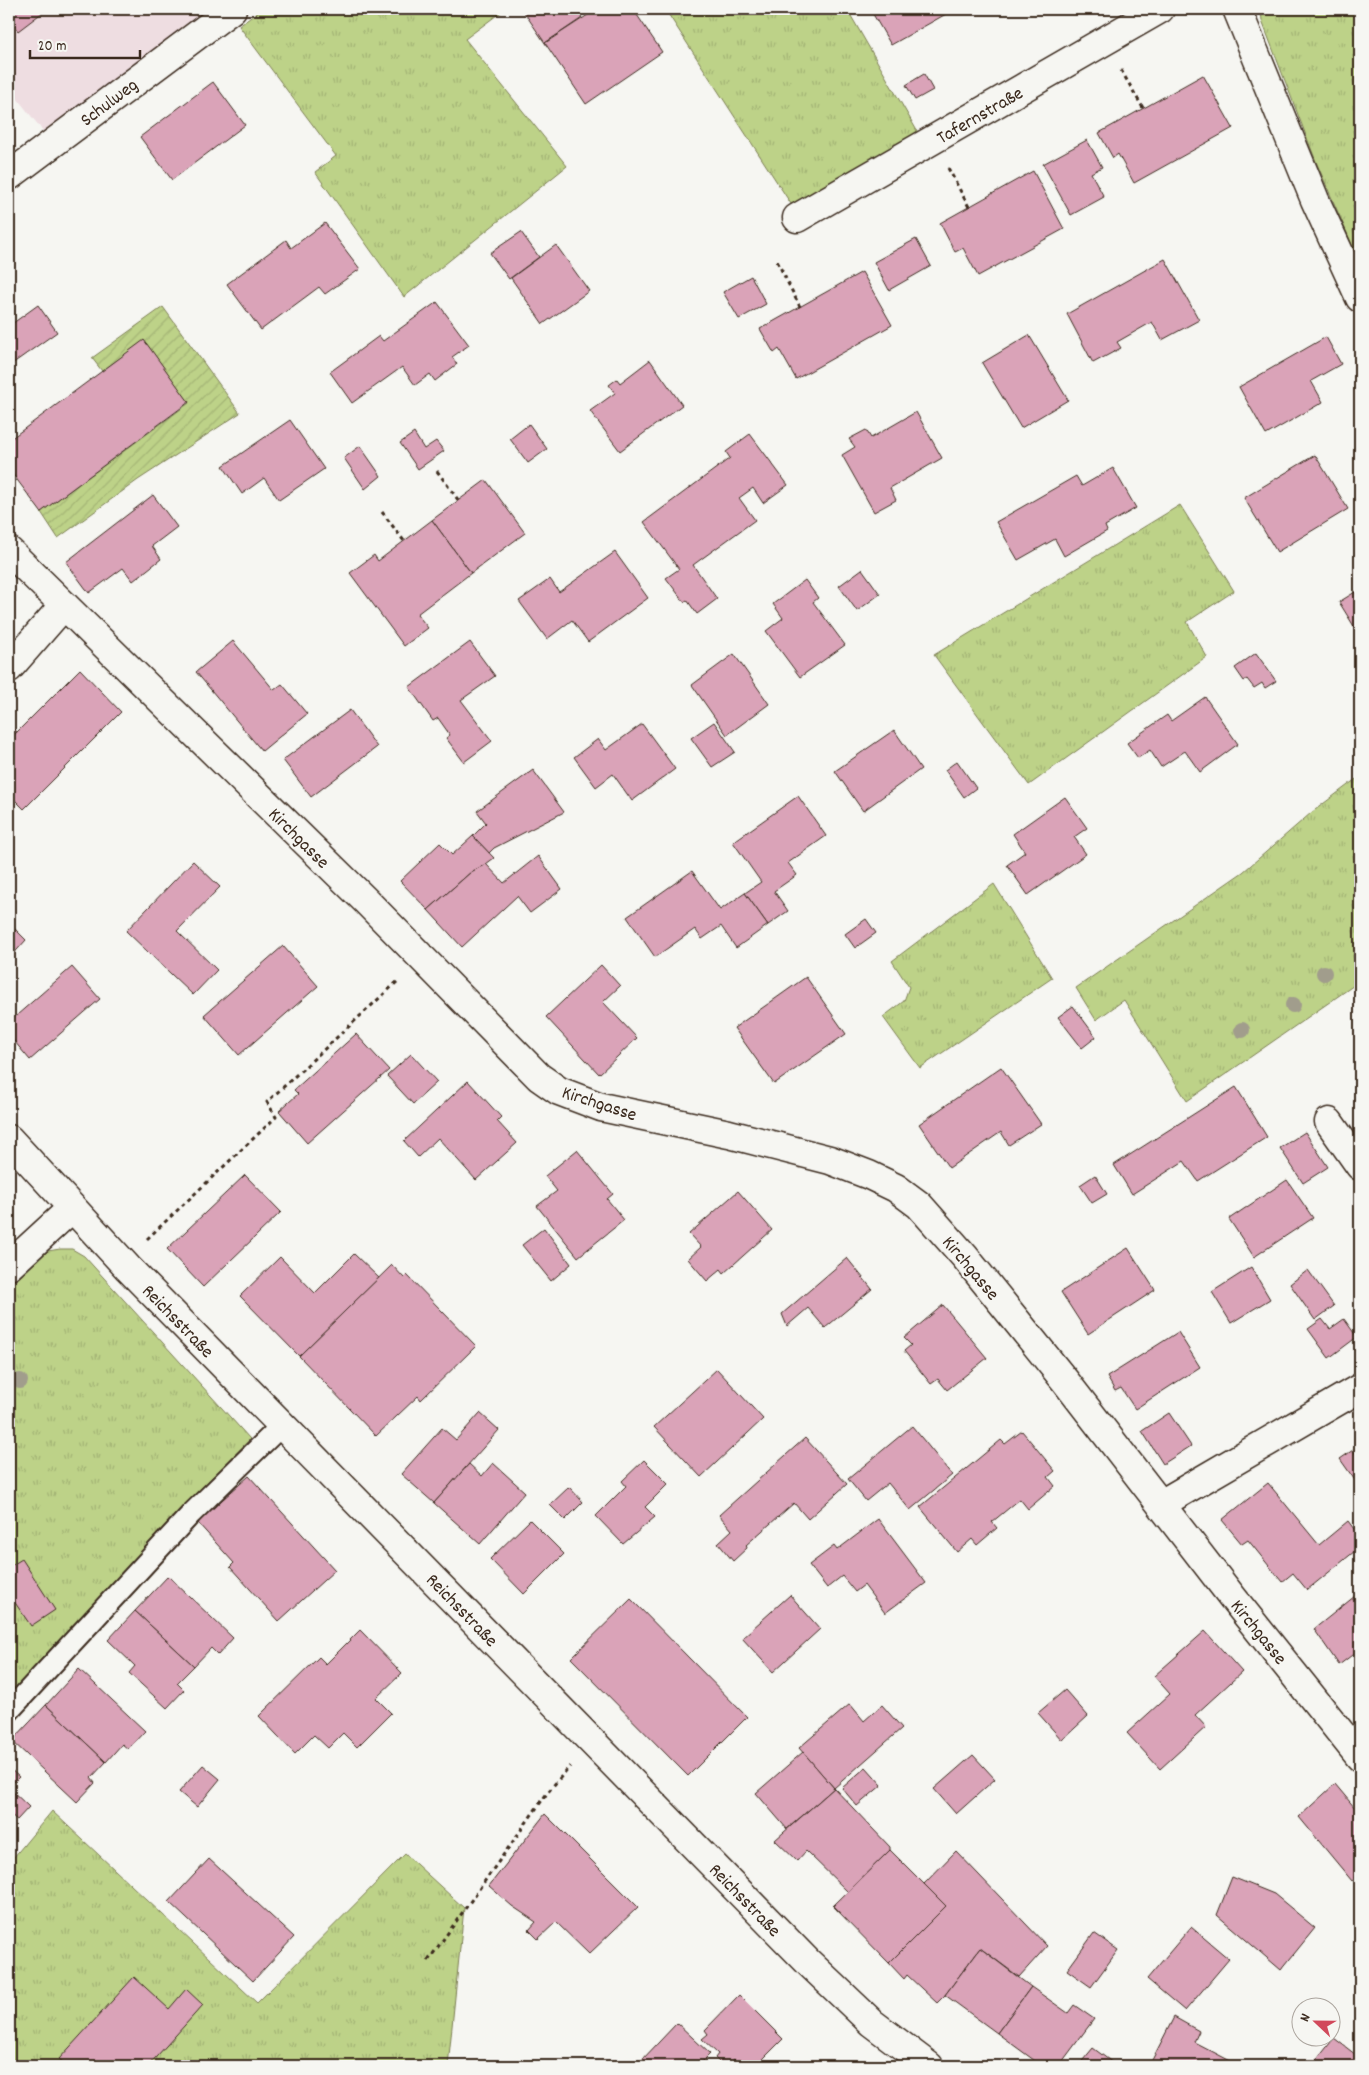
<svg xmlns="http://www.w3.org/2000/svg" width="1369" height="2075" font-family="Dekko,sans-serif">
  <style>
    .built { fill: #eedde1 }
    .grass { fill: url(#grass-tufts); stroke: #7c7e53 }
    .garden { fill: url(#garden-furrows); stroke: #7c7e53 }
    .building { fill: #daa3b8; stroke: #3b2a1e }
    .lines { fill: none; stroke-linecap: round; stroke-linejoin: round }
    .lane-casing { stroke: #3b2a1e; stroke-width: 24 }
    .street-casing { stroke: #3b2a1e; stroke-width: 31 }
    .path { stroke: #3b2a1e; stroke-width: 3; stroke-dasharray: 4 4; stroke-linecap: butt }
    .lane { stroke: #f6f6f2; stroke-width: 20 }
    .street { stroke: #f6f6f2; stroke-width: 28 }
    .tree { fill: #a19d8c }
    .labels { text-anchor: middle; stroke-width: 4.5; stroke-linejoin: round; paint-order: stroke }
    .street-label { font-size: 19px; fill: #3b2a1e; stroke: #f6f6f2 }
  </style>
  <defs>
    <pattern id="grass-tufts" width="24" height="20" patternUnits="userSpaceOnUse" patternTransform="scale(1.25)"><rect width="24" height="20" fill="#bdd288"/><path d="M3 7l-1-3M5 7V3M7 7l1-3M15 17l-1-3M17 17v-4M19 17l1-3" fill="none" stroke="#a3b475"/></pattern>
    <pattern id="garden-furrows" width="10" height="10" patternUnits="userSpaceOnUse" patternTransform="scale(1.25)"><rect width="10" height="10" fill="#bdd288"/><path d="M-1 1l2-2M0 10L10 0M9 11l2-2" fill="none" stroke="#a3b475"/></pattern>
  </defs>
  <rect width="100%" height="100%" fill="#f6f6f2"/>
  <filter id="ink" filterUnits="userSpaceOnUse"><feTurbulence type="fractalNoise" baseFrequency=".02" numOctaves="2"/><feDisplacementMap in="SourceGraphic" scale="10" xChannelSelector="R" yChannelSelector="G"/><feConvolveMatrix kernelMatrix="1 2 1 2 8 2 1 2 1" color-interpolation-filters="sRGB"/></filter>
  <g filter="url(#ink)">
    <path class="built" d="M 9,9 L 212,9 L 43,131 L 9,88 Z"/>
    <g class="grass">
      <path d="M 262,9 L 505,9 L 465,39 L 567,166 L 404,297 L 315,172 L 336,156 L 239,26 Z"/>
      <path d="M 665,9 L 847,9 L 920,136 L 793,207 Z"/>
      <path d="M 1261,9 L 1360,9 L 1360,263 L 1317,164 L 1262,21 Z"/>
      <path d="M 1180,505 L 1234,591 L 1187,622 L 1207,657 L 1029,785 L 934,655 Z"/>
      <path d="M 1356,779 L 1360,785 L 1360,981 L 1187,1101 L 1124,1000 L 1096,1020 L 1076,988 L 1243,872 L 1311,813 Z"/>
      <path d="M 994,884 L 1052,978 L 920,1068 L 883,1017 L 904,1001 L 909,987 L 892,961 Z"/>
      <path d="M 60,1249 L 72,1249 L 84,1256 L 250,1439 L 182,1508 L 9,1696 L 9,1287 L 48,1251 Z"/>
      <path d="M 52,1811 L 257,2003 L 405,1854 L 464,1908 L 448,2066 L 9,2066 L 9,1863 Z"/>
    </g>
    <path class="garden" d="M 163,307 L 240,413 L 138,480 L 58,538 L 41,512 L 189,403 L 144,341 L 102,371 L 92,358 Z"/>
    <g class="building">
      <path d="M 9,9 L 47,9 L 18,31 L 9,19 Z"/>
      <path d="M 529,9 L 576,9 L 582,18 L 545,43 L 524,12 Z"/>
      <path d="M 597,9 L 633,9 L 662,52 L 586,104 L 545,43 Z"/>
      <path d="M 870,9 L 943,9 L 946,14 L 891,45 Z"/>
      <path d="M 924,74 L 933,90 L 915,100 L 906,85 Z"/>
      <path d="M 1203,75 L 1233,128 L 1134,183 L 1118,154 L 1113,158 L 1099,133 Z"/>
      <path d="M 213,82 L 245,125 L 172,180 L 140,137 Z"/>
      <path d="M 1087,140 L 1102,167 L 1091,173 L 1104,197 L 1071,215 L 1043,164 Z"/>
      <path d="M 1033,171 L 1064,229 L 978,276 L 963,248 L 955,252 L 940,223 Z"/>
      <path d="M 325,223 L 360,269 L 325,294 L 319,287 L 261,330 L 227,284 L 286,240 L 291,248 Z"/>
      <path d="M 521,232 L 539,257 L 509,279 L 490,253 Z"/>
      <path d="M 916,239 L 931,266 L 889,290 L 874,262 Z"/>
      <path d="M 556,245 L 589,291 L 543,324 L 511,278 Z"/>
      <path d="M 1165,259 L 1199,320 L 1162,340 L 1152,322 L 1117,342 L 1121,348 L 1093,363 L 1067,314 Z"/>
      <path d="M 862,272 L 892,325 L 796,379 L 779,349 L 774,353 L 760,329 Z"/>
      <path d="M 751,276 L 766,304 L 739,319 L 723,292 Z"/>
      <path d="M 437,302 L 469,345 L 452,357 L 457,364 L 435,381 L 430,374 L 415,385 L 402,367 L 352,403 L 330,372 L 379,336 L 383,341 Z"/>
      <path d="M 38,305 L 57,332 L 9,366 L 9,326 Z"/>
      <path d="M 1029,335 L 1068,400 L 1021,428 L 982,363 Z"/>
      <path d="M 1326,337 L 1341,364 L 1311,381 L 1323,402 L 1266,435 L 1239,387 Z"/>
      <path d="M 144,340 L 189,402 L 41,512 L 9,469 L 9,440 Z"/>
      <path d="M 650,360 L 682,405 L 620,451 L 590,411 L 615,393 L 609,385 L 617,379 L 620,383 Z"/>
      <path d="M 916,412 L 942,458 L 890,488 L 896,500 L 874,512 L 842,455 L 855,447 L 849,439 L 866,430 L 871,438 Z"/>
      <path d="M 290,420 L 324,469 L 279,500 L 264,478 L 242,494 L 223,466 Z"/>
      <path d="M 529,424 L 547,449 L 528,463 L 510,439 Z"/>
      <path d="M 414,433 L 424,449 L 436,441 L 444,451 L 418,469 L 400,443 Z"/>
      <path d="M 750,434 L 788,485 L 763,503 L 753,488 L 739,498 L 755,520 L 693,565 L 717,599 L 697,614 L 687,600 L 684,602 L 666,578 L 679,569 L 644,522 L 730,458 L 726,452 Z"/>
      <path d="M 360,446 L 381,476 L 365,489 L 344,458 Z"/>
      <path d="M 1315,455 L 1348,509 L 1277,552 L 1244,498 Z"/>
      <path d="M 1113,468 L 1136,508 L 1105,526 L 1107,531 L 1064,556 L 1055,539 L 1018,560 L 996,522 L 1076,476 L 1082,486 Z"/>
      <path d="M 486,480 L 525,533 L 471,573 L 432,520 Z"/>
      <path d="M 153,495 L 177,527 L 152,546 L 161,559 L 133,581 L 123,568 L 89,593 L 66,562 Z"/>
      <path d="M 432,520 L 471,573 L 417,614 L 428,628 L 404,646 L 350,573 L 374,555 L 378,561 Z"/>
      <path d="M 615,552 L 648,598 L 588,642 L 572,620 L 547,639 L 519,601 L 550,579 L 559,592 Z"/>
      <path d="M 862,569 L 880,594 L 857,611 L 839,586 Z"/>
      <path d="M 805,580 L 818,598 L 813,602 L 845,645 L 800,677 L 766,631 L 783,618 L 773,604 Z"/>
      <path d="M 1360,589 L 1360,636 L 1339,602 Z"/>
      <path d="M 233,641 L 274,690 L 282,684 L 307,714 L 262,751 L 196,672 Z"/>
      <path d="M 470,642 L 495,676 L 461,700 L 492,741 L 464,762 L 446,738 L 450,735 L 438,718 L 433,721 L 409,687 Z"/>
      <path d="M 1256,653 L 1276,681 L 1265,688 L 1262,683 L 1254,688 L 1247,679 L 1244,681 L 1235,668 Z"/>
      <path d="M 734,654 L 769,704 L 727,735 L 692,685 Z"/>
      <path d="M 80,669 L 121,712 L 24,809 L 9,794 L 9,740 Z"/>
      <path d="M 1205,697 L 1238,744 L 1200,772 L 1185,751 L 1161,767 L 1150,750 L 1138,758 L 1127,743 L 1167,715 L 1171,721 Z"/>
      <path d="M 350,710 L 377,747 L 311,797 L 283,760 Z"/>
      <path d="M 714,722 L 735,752 L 712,767 L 691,738 Z"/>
      <path d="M 9,724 L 17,732 L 9,740 Z"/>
      <path d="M 642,724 L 675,769 L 632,801 L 613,774 L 596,787 L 574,757 L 598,739 L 606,750 Z"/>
      <path d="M 894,730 L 921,769 L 863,811 L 835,771 Z"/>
      <path d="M 957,761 L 976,788 L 964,797 L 945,770 Z"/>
      <path d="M 533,770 L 564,812 L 494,848 L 489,853 L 473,836 L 486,823 L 477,811 Z"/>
      <path d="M 798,796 L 826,836 L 788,863 L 797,875 L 774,891 L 788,911 L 768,925 L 745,893 L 761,882 L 733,842 Z"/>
      <path d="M 1065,797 L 1087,828 L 1074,837 L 1086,854 L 1028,895 L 1007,865 L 1025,852 L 1013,834 Z"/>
      <path d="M 473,836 L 494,858 L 486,864 L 471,872 L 428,910 L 400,881 L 440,843 L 452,855 Z"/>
      <path d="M 538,856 L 562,889 L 530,913 L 517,896 L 462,947 L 428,910 L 471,872 L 486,864 L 504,883 Z"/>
      <path d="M 193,861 L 220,887 L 177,931 L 217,970 L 193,995 L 126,931 Z"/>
      <path d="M 692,871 L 720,910 L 745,893 L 768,925 L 736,948 L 721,926 L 702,939 L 695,929 L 655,957 L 627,917 Z"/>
      <path d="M 866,919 L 876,933 L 855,948 L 845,934 Z"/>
      <path d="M 9,923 L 26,940 L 9,959 Z"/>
      <path d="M 283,946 L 318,986 L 239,1055 L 204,1015 Z"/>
      <path d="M 601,965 L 620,986 L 603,1002 L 637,1038 L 599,1074 L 546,1017 Z"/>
      <path d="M 72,967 L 100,999 L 30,1060 L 9,1035 L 9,1022 Z"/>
      <path d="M 806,977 L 846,1034 L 774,1084 L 734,1028 Z"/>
      <path d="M 1073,1006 L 1096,1037 L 1082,1048 L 1058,1017 Z"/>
      <path d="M 356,1034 L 389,1070 L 307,1143 L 279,1111 L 298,1094 L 294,1090 Z"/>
      <path d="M 411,1054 L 437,1082 L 413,1104 L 387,1076 Z"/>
      <path d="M 1001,1067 L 1041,1124 L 1009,1145 L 1001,1132 L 949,1168 L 919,1124 Z"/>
      <path d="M 468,1081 L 501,1117 L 497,1121 L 517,1143 L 476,1180 L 438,1138 L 418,1157 L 404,1141 Z"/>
      <path d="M 1236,1087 L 1267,1137 L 1198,1181 L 1184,1161 L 1132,1194 L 1114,1165 Z"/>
      <path d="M 1305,1132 L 1328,1167 L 1303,1183 L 1280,1148 Z"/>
      <path d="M 577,1150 L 613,1194 L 607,1199 L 624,1220 L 578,1257 L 537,1206 L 557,1191 L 545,1176 Z"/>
      <path d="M 245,1175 L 281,1212 L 203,1287 L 167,1249 Z"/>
      <path d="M 1095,1175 L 1107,1194 L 1092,1203 L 1080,1185 Z"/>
      <path d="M 1287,1180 L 1313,1218 L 1254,1257 L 1229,1219 Z"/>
      <path d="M 738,1191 L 772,1230 L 724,1273 L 721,1269 L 707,1281 L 688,1259 L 701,1247 L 689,1234 Z"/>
      <path d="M 544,1228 L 571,1264 L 551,1281 L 522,1245 Z"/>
      <path d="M 1128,1248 L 1155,1290 L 1088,1334 L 1061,1292 Z"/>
      <path d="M 354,1254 L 379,1278 L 299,1356 L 240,1296 L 280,1257 L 315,1293 Z"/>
      <path d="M 847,1258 L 872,1289 L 825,1328 L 808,1308 L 787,1326 L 782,1314 Z"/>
      <path d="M 392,1265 L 404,1278 L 407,1275 L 476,1346 L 421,1400 L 418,1396 L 376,1436 L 299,1356 Z"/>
      <path d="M 1251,1267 L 1270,1299 L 1231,1323 L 1212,1292 Z"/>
      <path d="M 1308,1270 L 1334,1306 L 1315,1320 L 1290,1284 Z"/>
      <path d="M 943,1305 L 987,1358 L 947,1390 L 938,1379 L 931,1384 L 904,1351 L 911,1345 L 904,1338 Z"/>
      <path d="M 1322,1319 L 1330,1329 L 1344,1319 L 1357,1337 L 1329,1358 L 1308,1329 Z"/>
      <path d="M 1178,1332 L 1200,1367 L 1135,1409 L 1121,1388 L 1115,1391 L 1107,1377 Z"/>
      <path d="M 717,1369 L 763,1419 L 701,1477 L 654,1427 Z"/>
      <path d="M 480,1413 L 499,1430 L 434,1503 L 401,1474 L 442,1428 L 456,1440 Z"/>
      <path d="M 1169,1413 L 1191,1446 L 1163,1464 L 1142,1431 Z"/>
      <path d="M 912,1426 L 952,1475 L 910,1510 L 888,1483 L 866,1501 L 848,1479 Z"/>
      <path d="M 1022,1431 L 1055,1471 L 1048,1477 L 1055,1486 L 1028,1509 L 1020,1499 L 992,1522 L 997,1528 L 977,1545 L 972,1539 L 957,1552 L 920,1507 L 1001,1440 L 1005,1444 Z"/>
      <path d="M 805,1438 L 847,1484 L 808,1519 L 794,1503 L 746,1545 L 747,1548 L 733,1561 L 718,1543 L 732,1530 L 719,1515 Z"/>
      <path d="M 1353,1450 L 1360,1461 L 1360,1485 L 1359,1486 L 1340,1459 Z"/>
      <path d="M 644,1460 L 668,1484 L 645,1507 L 655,1517 L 623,1544 L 596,1516 L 626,1486 L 622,1481 Z"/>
      <path d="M 493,1463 L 525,1492 L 480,1544 L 434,1503 L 469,1464 L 482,1476 Z"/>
      <path d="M 249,1476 L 335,1570 L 279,1621 L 230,1567 L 234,1563 L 197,1522 Z"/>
      <path d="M 1268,1483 L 1319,1545 L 1348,1521 L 1360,1537 L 1360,1547 L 1307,1590 L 1293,1573 L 1282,1582 L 1248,1540 L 1242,1544 L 1222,1520 Z"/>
      <path d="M 569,1487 L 583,1502 L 565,1520 L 550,1505 Z"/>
      <path d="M 878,1519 L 926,1583 L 885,1613 L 864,1585 L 855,1592 L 842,1576 L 827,1588 L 809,1565 L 834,1546 L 837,1550 Z"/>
      <path d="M 530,1520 L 564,1554 L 524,1594 L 490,1559 Z"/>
      <path d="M 22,1559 L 55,1610 L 31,1626 L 9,1594 L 9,1567 Z"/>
      <path d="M 168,1576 L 233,1638 L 218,1655 L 211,1648 L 194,1666 L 135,1611 Z"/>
      <path d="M 1360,1592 L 1360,1649 L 1339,1665 L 1314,1629 Z"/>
      <path d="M 790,1595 L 820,1629 L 773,1672 L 742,1638 Z"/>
      <path d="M 631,1599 L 747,1717 L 688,1776 L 571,1658 Z"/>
      <path d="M 135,1611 L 194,1666 L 177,1683 L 184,1690 L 167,1708 L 129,1673 L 135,1666 L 108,1640 Z"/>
      <path d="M 360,1630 L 402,1673 L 376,1698 L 391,1713 L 357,1747 L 343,1733 L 328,1748 L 314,1735 L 295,1754 L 259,1716 L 319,1657 L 326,1664 Z"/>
      <path d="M 1205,1631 L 1242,1672 L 1195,1715 L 1206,1727 L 1160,1769 L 1127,1733 L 1170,1694 L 1154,1676 Z"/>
      <path d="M 79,1669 L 145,1731 L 128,1749 L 122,1744 L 106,1762 L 46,1705 Z"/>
      <path d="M 1065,1690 L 1088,1716 L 1062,1740 L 1038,1713 Z"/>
      <path d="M 850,1704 L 864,1721 L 882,1705 L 902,1728 L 834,1788 L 799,1748 Z"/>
      <path d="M 46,1705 L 106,1762 L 91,1778 L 95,1783 L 77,1802 L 12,1741 Z"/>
      <path d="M 803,1752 L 834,1788 L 787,1829 L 756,1793 Z"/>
      <path d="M 973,1755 L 995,1779 L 956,1814 L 934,1789 Z"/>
      <path d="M 203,1765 L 220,1779 L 197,1807 L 179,1792 Z"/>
      <path d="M 866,1767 L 882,1785 L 857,1806 L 842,1788 Z"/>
      <path d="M 9,1768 L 19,1777 L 9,1787 Z"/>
      <path d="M 1335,1784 L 1360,1814 L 1360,1874 L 1352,1881 L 1299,1817 Z"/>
      <path d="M 9,1788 L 29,1807 L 17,1820 L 10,1814 L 9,1816 Z"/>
      <path d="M 834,1788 L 890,1847 L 890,1850 L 848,1892 L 806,1851 L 797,1861 L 775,1840 Z"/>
      <path d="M 545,1814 L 638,1907 L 589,1954 L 556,1922 L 538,1939 L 529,1930 L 536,1922 L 512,1906 L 489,1886 Z"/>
      <path d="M 890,1850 L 946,1906 L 889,1963 L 833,1906 Z"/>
      <path d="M 956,1851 L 1047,1946 L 1019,1977 L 980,1948 L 945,1995 L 937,2003 L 907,1975 L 904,1979 L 889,1963 L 946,1906 L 924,1884 Z"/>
      <path d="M 209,1859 L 294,1937 L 253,1981 L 169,1902 Z"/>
      <path d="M 1232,1877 L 1274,1894 L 1315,1928 L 1281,1970 L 1217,1915 Z"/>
      <path d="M 1191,1927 L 1229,1959 L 1185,2011 L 1147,1979 Z"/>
      <path d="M 1094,1933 L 1118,1950 L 1091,1987 L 1067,1970 Z"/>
      <path d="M 980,1948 L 1031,1987 L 997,2033 L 945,1995 Z"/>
      <path d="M 134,1977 L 169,2009 L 186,1989 L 203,2005 L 148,2066 L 68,2066 L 59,2059 Z"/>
      <path d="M 1031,1987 L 1068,2013 L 1074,2005 L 1094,2019 L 1059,2066 L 1042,2066 L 997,2033 Z"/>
      <path d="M 739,1995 L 783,2039 L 756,2066 L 741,2066 L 734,2059 L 727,2066 L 723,2066 L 715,2058 L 718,2054 L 702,2039 L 708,2034 L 705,2030 Z"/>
      <path d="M 1174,2017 L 1199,2031 L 1194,2042 L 1240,2066 L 1149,2066 Z"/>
      <path d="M 677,2023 L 710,2054 L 698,2066 L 646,2066 L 641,2061 Z"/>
      <path d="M 1334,2038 L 1360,2058 L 1360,2066 L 1312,2066 Z"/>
      <path d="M 1093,2048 L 1117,2066 L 1078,2066 Z"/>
    </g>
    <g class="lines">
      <defs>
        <path id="lane" d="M 9,1711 L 191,1514 L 282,1425"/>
        <g id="street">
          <path d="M 1237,9 L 1315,200 L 1360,298"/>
          <path d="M 9,176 L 232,9"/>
          <path d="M 797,218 L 1160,9"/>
          <path d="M 9,551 L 366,901 L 539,1077 L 559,1091 L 601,1107 L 729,1134 L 830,1160 L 869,1175 L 896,1188 L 919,1205 L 965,1257 L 1066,1382 L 1233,1598 L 1360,1757"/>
          <path d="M 9,668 L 64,605"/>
          <path d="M 1329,1122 L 1360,1166"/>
          <path d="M 9,1139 L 128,1268 L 809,1963 L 872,2023 L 929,2066"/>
          <path d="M 9,1266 L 72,1208"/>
          <path d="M 1161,1504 L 1360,1388"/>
        </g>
      </defs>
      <use href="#lane" class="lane-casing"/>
      <use href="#street" class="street-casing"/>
      <g class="path">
        <path d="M 1121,70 L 1143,108"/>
        <path d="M 948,168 L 969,207"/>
        <path d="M 777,261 L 800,307"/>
        <path d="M 437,471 L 459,501"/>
        <path d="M 382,512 L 404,541"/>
        <path d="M 147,1239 L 276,1117 L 267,1102 L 398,981"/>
        <path d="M 428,1961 L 548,1792 L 570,1766"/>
      </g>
      <use href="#lane" class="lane"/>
      <use href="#street" class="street"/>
    </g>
    <g class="tree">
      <circle cx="1324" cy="973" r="8"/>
      <circle cx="1293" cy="1005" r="8"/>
      <circle cx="1242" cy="1030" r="8"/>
      <circle cx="20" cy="1381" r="8"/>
    </g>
  </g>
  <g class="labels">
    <g class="street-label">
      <text transform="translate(108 101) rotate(-37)" y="7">Schulweg</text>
      <text transform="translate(979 114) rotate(-30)" y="7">Tafernstraße</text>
      <text transform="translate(300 837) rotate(45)" y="7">Kirchgasse</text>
      <text transform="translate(600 1102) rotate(18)" y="7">Kirchgasse</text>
      <text transform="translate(972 1267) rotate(50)" y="7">Kirchgasse</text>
      <text transform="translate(179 1320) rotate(46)" y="7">Reichsstraße</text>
      <text transform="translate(463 1609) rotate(46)" y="7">Reichsstraße</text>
      <text transform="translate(1260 1631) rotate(51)" y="7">Kirchgasse</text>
      <text transform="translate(746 1899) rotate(46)" y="7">Reichsstraße</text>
    </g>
  </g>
  <rect width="1369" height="2075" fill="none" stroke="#f6f6f2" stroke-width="30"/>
  <rect x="15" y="15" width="1339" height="2045" fill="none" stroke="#3b2a1e" stroke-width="2" filter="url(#ink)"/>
  <g transform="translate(1316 2022) rotate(292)"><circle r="24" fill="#f6f6f2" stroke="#aba49d"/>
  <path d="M0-4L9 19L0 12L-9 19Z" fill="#d1495b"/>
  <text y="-8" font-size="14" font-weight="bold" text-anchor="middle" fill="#3b2a1e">N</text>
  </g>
  <path d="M30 50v8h110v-8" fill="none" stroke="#3b2a1e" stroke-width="2.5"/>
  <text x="38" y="50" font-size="15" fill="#3b2a1e" stroke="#f6f6f2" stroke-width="4" paint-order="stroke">20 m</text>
</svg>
